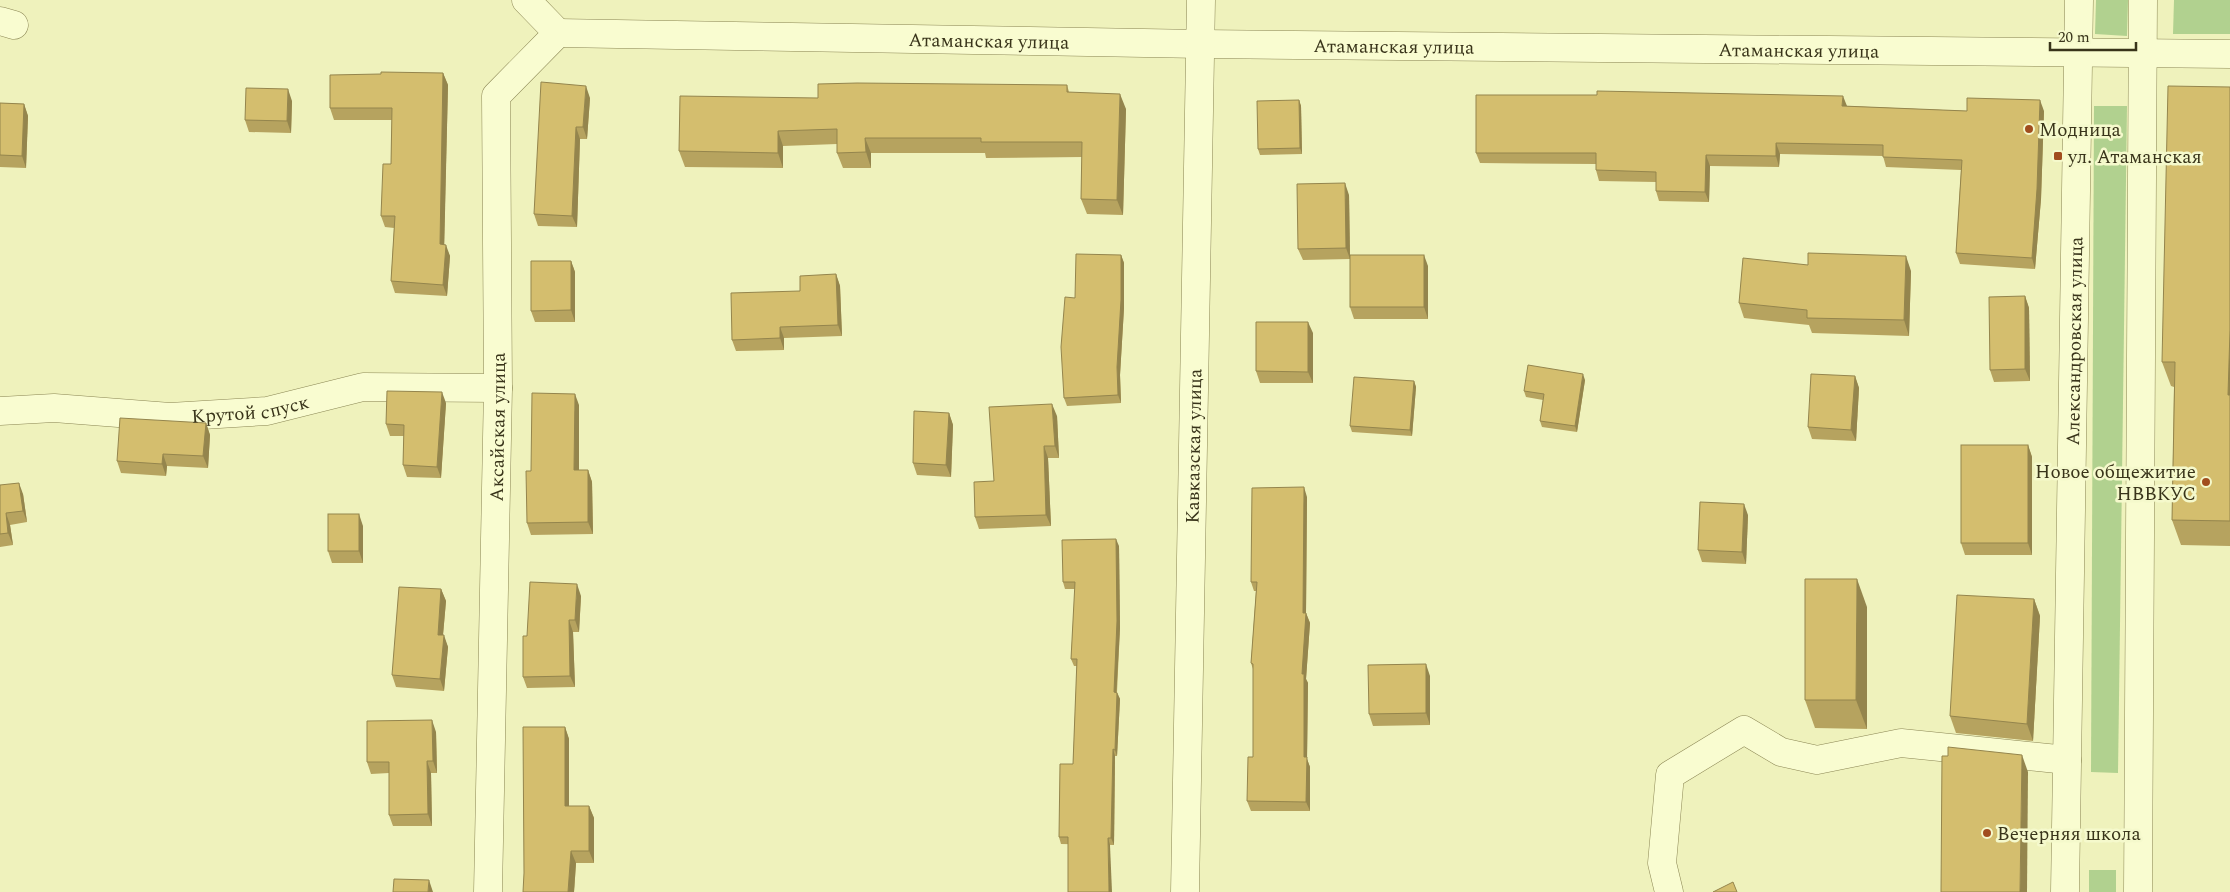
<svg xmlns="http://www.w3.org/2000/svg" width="2230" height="892" font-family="Spectral,serif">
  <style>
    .green { fill: #b1d18f }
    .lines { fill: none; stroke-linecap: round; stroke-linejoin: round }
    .minor-casing { stroke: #8b8654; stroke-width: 29 }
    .minor { stroke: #f9fcd0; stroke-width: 28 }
    .wall { fill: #b6a35f }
    .shaded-wall { fill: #94854d }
    .building { fill: #d4be6e; stroke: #94854d }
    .poi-dot { fill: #a14d1e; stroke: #f5f9cc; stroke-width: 2 }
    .labels { text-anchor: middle; stroke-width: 5; stroke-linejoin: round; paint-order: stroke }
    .street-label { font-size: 19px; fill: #39341a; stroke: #f5f9cc }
    .poi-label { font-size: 19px; fill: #39341a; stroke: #f5f9cc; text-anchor: start }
  </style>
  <rect width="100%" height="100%" fill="#eff2bc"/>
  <g class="green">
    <path d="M 2096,0 L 2128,0 L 2127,36 L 2095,34 Z"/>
    <path d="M 2174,0 L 2230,0 L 2230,34 L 2173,34 Z"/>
    <path d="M 2094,106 L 2127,106 L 2118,773 L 2091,772 Z"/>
    <rect x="2089" y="870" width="27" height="22"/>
  </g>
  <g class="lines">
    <defs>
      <g id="minor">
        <path d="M 0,21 L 14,25"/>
        <path id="s1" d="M 558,33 L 1201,44 L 2230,54"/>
        <path id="s2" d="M 0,411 L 54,408 L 170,417 L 267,411 L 363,387 L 498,388"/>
        <path id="s3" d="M 488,892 L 498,388 L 496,96 L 558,33 L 526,0"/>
        <path id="s4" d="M 1185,892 L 1201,0"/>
        <path d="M 1669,892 L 1662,863 L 1670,775 L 1744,730 L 1781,752 L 1817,760 L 1901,743 L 2067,760"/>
        <path id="s5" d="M 2065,892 L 2079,0"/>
        <path d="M 2138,892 L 2143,0"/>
      </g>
    </defs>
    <use href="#minor" class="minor-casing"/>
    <use href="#minor" class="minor"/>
  </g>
  <g class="wall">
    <path d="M 443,73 L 448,85 L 444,244 L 450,256 L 447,296 L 395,293 L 391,281 L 394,228 L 385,227 L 381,216 L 391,164 L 392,120 L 334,120 L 330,108 Z"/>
    <path d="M 1067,85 L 1069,92 L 1126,109 L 1123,215 L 1087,214 L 1081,199 L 1082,157 L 986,158 L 985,153 L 871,153 L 871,168 L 843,168 L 837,153 L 837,144 L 783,146 L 783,168 L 685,167 L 679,151 L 818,98 Z"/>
    <path d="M 2230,87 L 2230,546 L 2181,545 L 2172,520 L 2174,387 L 2171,386 L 2162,362 Z"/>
    <path d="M 590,98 L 587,139 L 580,139 L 577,227 L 538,226 L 534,214 Z"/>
    <path d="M 1299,100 L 1301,106 L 1302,154 L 1260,155 L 1258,149 Z"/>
    <path d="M 292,101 L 291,133 L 249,132 L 245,120 Z"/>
    <path d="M 0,103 L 24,104 L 28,116 L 26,168 L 0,167 Z"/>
    <path d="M 1847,106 L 1967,111 L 2044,111 L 2041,199 L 2035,269 L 1960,264 L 1956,253 L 1961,170 L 1886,167 L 1883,156 L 1780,154 L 1779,167 L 1710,166 L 1709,202 L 1659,201 L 1656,191 L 1656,182 L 1599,181 L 1596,170 L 1596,164 L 1480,163 L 1476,153 Z"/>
    <path d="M 1349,195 L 1350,255 L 1428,266 L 1428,319 L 1354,319 L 1350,307 L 1350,259 L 1303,260 L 1298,249 Z"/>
    <path d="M 1121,255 L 1124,263 L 1124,308 L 1120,375 L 1121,403 L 1067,406 L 1064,398 L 1075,298 Z"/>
    <path d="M 571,261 L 575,272 L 575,322 L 535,322 L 531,311 Z"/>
    <path d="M 1911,271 L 1909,336 L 1812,333 L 1809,325 L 1744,318 L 1739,303 Z"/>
    <path d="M 836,274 L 840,286 L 842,336 L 784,338 L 784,350 L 736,351 L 732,340 L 800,291 Z"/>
    <path d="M 2025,296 L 2029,308 L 2030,381 L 1994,382 L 1990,370 Z"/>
    <path d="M 1313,333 L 1313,383 L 1260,383 L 1256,371 Z"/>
    <path d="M 1855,376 L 1859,388 L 1856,441 L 1812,439 L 1808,427 Z"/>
    <path d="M 1585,380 L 1577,432 L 1542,427 L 1540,421 L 1543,400 L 1526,397 L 1524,391 Z"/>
    <path d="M 1414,381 L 1416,387 L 1412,436 L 1352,432 L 1350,426 Z"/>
    <path d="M 446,403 L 441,478 L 407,477 L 403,465 L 404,436 L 390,436 L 386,424 Z"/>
    <path d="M 579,405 L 579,470 L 588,470 L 592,482 L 593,534 L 531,535 L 527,523 L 531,471 Z"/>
    <path d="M 949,413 L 953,425 L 951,477 L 917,475 L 913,463 Z"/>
    <path d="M 1057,416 L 1059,458 L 1048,458 L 1051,526 L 979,529 L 975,517 Z"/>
    <path d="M 206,423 L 210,435 L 208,468 L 167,466 L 166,476 L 121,473 L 117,461 Z"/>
    <path d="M 2028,445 L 2032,457 L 2032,555 L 1965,555 L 1961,543 Z"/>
    <path d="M 0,485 L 23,494 L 27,522 L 10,525 L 13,545 L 0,547 Z"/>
    <path d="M 1307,497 L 1306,613 L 1310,623 L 1306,679 L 1308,683 L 1307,759 L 1310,767 L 1310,811 L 1251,811 L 1247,801 L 1253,757 L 1253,669 L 1251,663 L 1256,591 L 1254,591 L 1251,582 Z"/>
    <path d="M 1748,515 L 1746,564 L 1702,562 L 1698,550 Z"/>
    <path d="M 363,526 L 363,563 L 332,563 L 328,551 Z"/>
    <path d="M 1119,546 L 1120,628 L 1117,692 L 1120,699 L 1117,756 L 1115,756 L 1114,845 L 1061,844 L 1059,837 L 1073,764 L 1077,666 L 1074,666 L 1071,659 L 1075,589 L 1065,589 L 1063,582 Z"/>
    <path d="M 441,589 L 446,601 L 443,635 L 448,647 L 444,691 L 396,687 L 392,675 Z"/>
    <path d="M 581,596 L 579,632 L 573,632 L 575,687 L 527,688 L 523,677 L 527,636 Z"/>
    <path d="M 2034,599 L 2040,616 L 2033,741 L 1956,733 L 1950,716 Z"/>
    <path d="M 1867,607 L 1867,729 L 1815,728 L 1805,700 Z"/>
    <path d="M 1430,676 L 1430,725 L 1373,726 L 1369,714 Z"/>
    <path d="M 565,727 L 569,739 L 569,806 L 589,806 L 594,818 L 594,863 L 576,863 L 574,892 L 523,892 Z"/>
    <path d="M 436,732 L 437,773 L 431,773 L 432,826 L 393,826 L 389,815 L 389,773 L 371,774 L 367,762 Z"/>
  </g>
  <g class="shaded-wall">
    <path d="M 443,73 L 448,85 L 444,256 L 440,244 Z"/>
    <path d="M 586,86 L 590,98 L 587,139 L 583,127 Z"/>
    <path d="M 288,89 L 292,101 L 291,133 L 287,121 Z"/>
    <path d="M 1120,94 L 1126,109 L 1123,215 L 1117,200 Z"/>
    <path d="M 1843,96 L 1847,106 L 1842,106 Z"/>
    <path d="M 1299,100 L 1301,106 L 1302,154 L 1300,148 Z"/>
    <path d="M 2040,100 L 2044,111 L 2041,199 L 2035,269 L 2032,258 Z"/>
    <path d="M 24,104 L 28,116 L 26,168 L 22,156 Z"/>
    <path d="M 576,127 L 580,139 L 577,227 L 572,216 Z"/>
    <path d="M 778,131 L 783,146 L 783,168 L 778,153 Z"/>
    <path d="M 865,138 L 871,153 L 871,168 L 866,152 Z"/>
    <path d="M 1776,143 L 1780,154 L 1779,167 L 1776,156 Z"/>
    <path d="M 1706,155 L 1710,166 L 1709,202 L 1705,192 Z"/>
    <path d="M 1345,183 L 1349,195 L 1350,259 L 1346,248 Z"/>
    <path d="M 446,245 L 450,256 L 447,296 L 443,285 Z"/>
    <path d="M 1121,255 L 1124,263 L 1124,308 L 1120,375 L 1121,403 L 1118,395 L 1117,367 Z"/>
    <path d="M 1424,255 L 1428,266 L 1428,319 L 1424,307 Z"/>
    <path d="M 1906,256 L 1911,271 L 1909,336 L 1904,320 Z"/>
    <path d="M 571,261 L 575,272 L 575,322 L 571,310 Z"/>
    <path d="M 836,274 L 840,286 L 842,336 L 838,325 Z"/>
    <path d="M 2025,296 L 2029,308 L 2030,381 L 2025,369 Z"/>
    <path d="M 1308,322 L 1313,333 L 1313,383 L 1308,372 Z"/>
    <path d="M 780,327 L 784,338 L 784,350 L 780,338 Z"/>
    <path d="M 2230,330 L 2230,399 L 2228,395 Z"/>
    <path d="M 1583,374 L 1585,380 L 1577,432 L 1575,426 Z"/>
    <path d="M 1855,376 L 1859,388 L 1856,441 L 1851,430 Z"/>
    <path d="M 1414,381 L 1416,387 L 1412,436 L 1410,430 Z"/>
    <path d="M 442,392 L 446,403 L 441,478 L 437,467 Z"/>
    <path d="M 575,394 L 579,405 L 579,482 L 574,470 Z"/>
    <path d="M 1052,404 L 1057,416 L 1059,458 L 1055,446 Z"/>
    <path d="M 949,413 L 953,425 L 951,477 L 946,465 Z"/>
    <path d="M 206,423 L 210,435 L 208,468 L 203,456 Z"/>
    <path d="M 2028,445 L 2032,457 L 2032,555 L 2028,543 Z"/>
    <path d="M 1044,446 L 1048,458 L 1051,526 L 1046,515 Z"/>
    <path d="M 163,454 L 167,466 L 166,476 L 162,464 Z"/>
    <path d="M 588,470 L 592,482 L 593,534 L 588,522 Z"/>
    <path d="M 19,483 L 23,494 L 27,522 L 23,511 Z"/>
    <path d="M 1304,487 L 1307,497 L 1306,613 L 1310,623 L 1306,679 L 1308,683 L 1307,759 L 1310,767 L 1310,811 L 1306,802 L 1304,757 L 1302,674 Z"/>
    <path d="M 1744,504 L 1748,515 L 1746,564 L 1742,552 Z"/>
    <path d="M 6,513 L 10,525 L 13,545 L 8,533 Z"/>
    <path d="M 359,514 L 363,526 L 363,563 L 359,551 Z"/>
    <path d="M 1116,539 L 1119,546 L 1120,628 L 1116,699 L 1114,692 Z"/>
    <path d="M 1857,579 L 1867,607 L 1867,729 L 1856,700 Z"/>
    <path d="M 577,584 L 581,596 L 579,632 L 575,620 Z"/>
    <path d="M 441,589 L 446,601 L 442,646 L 438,635 Z"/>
    <path d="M 2034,599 L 2040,616 L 2033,741 L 2027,724 Z"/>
    <path d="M 569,620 L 573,632 L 575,687 L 570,676 Z"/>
    <path d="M 444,635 L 448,647 L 444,691 L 440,679 Z"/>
    <path d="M 1426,664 L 1430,676 L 1430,725 L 1426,713 Z"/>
    <path d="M 1117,693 L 1120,699 L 1117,756 L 1115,750 Z"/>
    <path d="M 432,720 L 436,732 L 437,773 L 433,761 Z"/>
    <path d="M 565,727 L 569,739 L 569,818 L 565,806 Z"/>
    <path d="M 1113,749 L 1115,756 L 1114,845 L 1111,838 Z"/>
    <path d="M 2022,755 L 2028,772 L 2027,892 L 2020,892 Z"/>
    <path d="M 427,761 L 431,773 L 432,826 L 428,814 Z"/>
    <path d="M 589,806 L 594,818 L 594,863 L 589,851 Z"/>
    <path d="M 1108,838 L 1110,845 L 1112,892 L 1109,892 Z"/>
    <path d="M 571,851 L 576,863 L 574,892 L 568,892 Z"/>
    <path d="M 429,880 L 433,892 L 428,892 Z"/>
  </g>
  <g class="building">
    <path d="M 381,72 L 443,73 L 440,244 L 446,245 L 443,285 L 391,281 L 395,216 L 381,216 L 383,164 L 391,164 L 392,108 L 330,108 L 330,75 L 381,74 Z"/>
    <path d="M 541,82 L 586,86 L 583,127 L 576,127 L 572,216 L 534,214 Z"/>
    <path d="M 857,83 L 1067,85 L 1067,92 L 1120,94 L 1117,200 L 1081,199 L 1082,142 L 981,142 L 981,138 L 865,138 L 866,152 L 837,153 L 837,129 L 778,131 L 778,153 L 679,151 L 680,96 L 818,98 L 818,84 Z"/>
    <path d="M 2168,86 L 2230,87 L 2230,330 L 2228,395 L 2230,395 L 2230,521 L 2172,520 L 2175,362 L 2162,362 Z"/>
    <path d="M 246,88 L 288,89 L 287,121 L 245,120 Z"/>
    <path d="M 1597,91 L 1843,96 L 1842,106 L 1967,111 L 1967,98 L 2040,100 L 2037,189 L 2032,258 L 1956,253 L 1962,160 L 1883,157 L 1883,145 L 1776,143 L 1776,156 L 1706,155 L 1705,192 L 1656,191 L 1656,172 L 1596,170 L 1596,153 L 1476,153 L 1476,95 L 1597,95 Z"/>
    <path d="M 1299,100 L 1300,148 L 1258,149 L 1257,101 Z"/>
    <path d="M 0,103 L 24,104 L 22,156 L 0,155 Z"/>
    <path d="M 1345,183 L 1346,248 L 1298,249 L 1297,184 Z"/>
    <path d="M 1808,253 L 1906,256 L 1904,320 L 1807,318 L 1807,310 L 1739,303 L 1743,258 L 1808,265 Z"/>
    <path d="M 1076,254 L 1121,255 L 1121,300 L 1117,367 L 1118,395 L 1064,398 L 1061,347 L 1065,297 L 1075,298 Z"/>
    <rect x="1350" y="255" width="74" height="52"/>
    <path d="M 531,261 L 571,261 L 571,310 L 531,311 Z"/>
    <path d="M 836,274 L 838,325 L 780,327 L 780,338 L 732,340 L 731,293 L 800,291 L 800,276 Z"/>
    <path d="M 2025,296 L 2025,369 L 1990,370 L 1989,297 Z"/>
    <path d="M 1256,322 L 1308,322 L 1308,372 L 1256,371 Z"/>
    <path d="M 1528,365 L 1583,374 L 1575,426 L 1540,421 L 1544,394 L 1524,391 Z"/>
    <path d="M 1811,374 L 1855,376 L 1851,430 L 1808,427 Z"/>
    <path d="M 1354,377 L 1414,381 L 1410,430 L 1350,426 Z"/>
    <path d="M 387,391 L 442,392 L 437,467 L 403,465 L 404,425 L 386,424 Z"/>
    <path d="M 532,393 L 575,394 L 574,470 L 588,470 L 588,522 L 527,523 L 526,471 L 531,471 Z"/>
    <path d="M 1052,404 L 1055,446 L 1044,446 L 1046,515 L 975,517 L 974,482 L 994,481 L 989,407 Z"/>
    <path d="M 914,411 L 949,413 L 946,465 L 913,463 Z"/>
    <path d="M 120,418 L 206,423 L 203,456 L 163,454 L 162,464 L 117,461 Z"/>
    <rect x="1961" y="445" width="67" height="98"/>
    <path d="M 19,483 L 23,511 L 6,513 L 8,533 L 0,534 L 0,485 Z"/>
    <path d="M 1304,487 L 1303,613 L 1306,613 L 1302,674 L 1304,674 L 1304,757 L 1307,757 L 1306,802 L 1247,801 L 1248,757 L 1253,757 L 1253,664 L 1251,663 L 1257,582 L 1251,582 L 1252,488 Z"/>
    <path d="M 1700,502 L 1744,504 L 1742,552 L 1698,550 Z"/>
    <rect x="328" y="514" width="31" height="37"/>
    <path d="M 1116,539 L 1117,621 L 1114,692 L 1117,693 L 1115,750 L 1113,749 L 1111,838 L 1108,838 L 1109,892 L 1068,892 L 1068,837 L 1059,837 L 1060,764 L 1073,764 L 1077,659 L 1071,659 L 1075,582 L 1063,582 L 1062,540 Z"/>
    <path d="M 1805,579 L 1857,579 L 1856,700 L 1805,700 Z"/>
    <path d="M 530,582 L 577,584 L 575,620 L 569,620 L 570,676 L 523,677 L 523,636 L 527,636 Z"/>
    <path d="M 399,587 L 441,589 L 438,635 L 444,635 L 440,679 L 392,675 Z"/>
    <path d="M 1957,595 L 2034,599 L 2027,724 L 1950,716 Z"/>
    <path d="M 1426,664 L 1426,713 L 1369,714 L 1368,665 Z"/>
    <path d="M 432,720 L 433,761 L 427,761 L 428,814 L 389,815 L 389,762 L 367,762 L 367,721 Z"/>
    <path d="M 523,727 L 565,727 L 565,806 L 589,806 L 589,851 L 571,851 L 568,892 L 523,892 L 524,873 Z"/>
    <path d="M 1948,747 L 2022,755 L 2020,892 L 1941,892 L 1942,756 L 1948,756 Z"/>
    <path d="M 394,879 L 429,880 L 428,892 L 393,892 Z"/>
    <path d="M 1733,882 L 1737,892 L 1713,892 Z"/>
  </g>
  <g class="poi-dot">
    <circle cx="2029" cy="129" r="5"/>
    <rect x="2053" y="151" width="10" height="10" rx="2.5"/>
    <circle cx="2206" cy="482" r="5"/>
    <circle cx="1987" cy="833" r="5"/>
  </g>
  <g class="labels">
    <g class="street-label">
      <text dy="7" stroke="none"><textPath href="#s1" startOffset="431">Атаманская улица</textPath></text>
      <text dy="7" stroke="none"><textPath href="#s1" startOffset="836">Атаманская улица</textPath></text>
      <text dy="7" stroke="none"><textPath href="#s1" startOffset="1241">Атаманская улица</textPath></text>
      <text dy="7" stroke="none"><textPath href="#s5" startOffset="551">Александровская улица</textPath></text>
      <text dy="7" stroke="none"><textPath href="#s2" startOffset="251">Крутой спуск</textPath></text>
      <text dy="7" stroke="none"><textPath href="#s3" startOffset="465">Аксайская улица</textPath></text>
      <text dy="7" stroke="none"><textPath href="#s4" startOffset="446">Кавказская улица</textPath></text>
    </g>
    <g class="poi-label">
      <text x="2039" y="136">Модница</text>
      <text x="2068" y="163">ул. Атаманская</text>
      <text x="2196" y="478" text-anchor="end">Новое общежитие<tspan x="2196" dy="22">НВВКУС</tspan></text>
      <text x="1997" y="840">Вечерняя школа</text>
    </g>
  </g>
  <path d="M2050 42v8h86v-8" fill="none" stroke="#39341a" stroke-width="2.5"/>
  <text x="2058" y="42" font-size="15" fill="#39341a" stroke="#f5f9cc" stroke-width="4" paint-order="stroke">20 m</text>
</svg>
